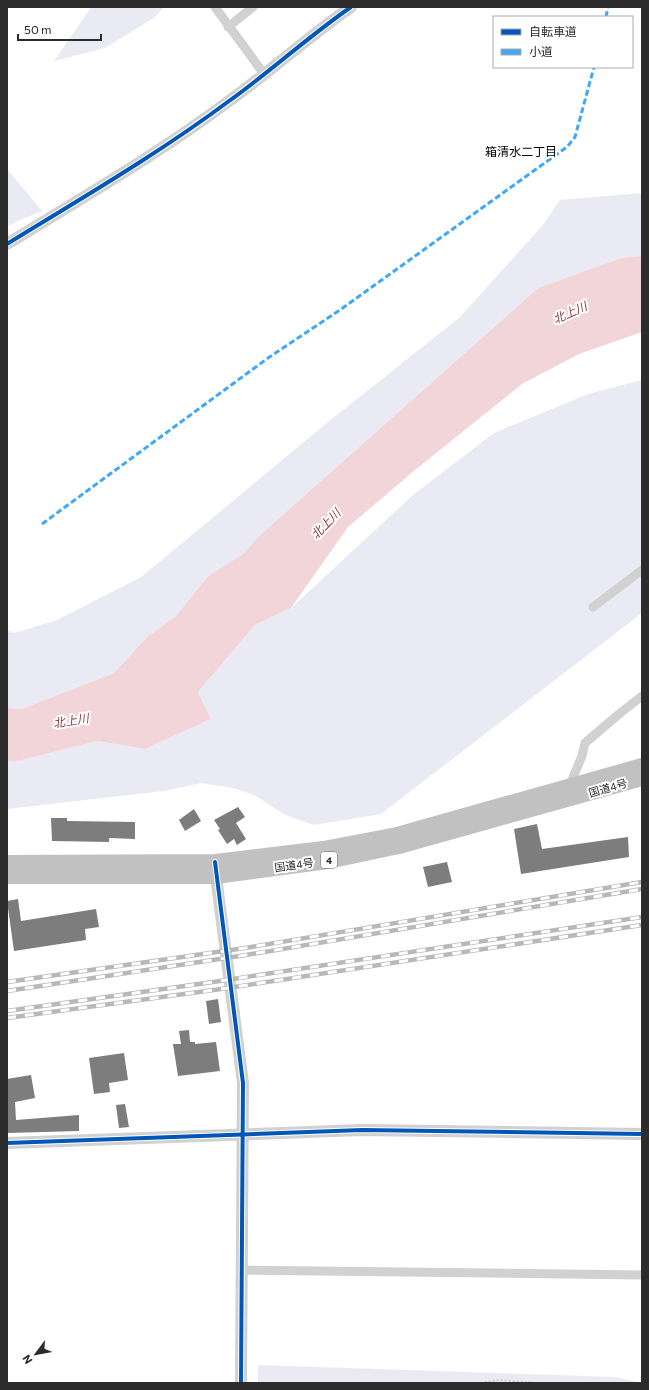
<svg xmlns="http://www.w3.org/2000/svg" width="649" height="1390" font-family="Commissioner,'Noto Sans JP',sans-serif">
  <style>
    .green { fill: #eaeaf4 }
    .water { fill: #f2d5d8 }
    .building { fill: #7d7d7d }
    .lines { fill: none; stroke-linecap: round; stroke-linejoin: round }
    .path { stroke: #cfcfcf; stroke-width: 2; stroke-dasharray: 2 2; stroke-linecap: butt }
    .minor { stroke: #d1d1d1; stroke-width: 9 }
    .tertiary { stroke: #d1d1d1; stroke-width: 12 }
    .trunk { stroke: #c1c1c1; stroke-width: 16 }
    .rail-casing { stroke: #b8b8b8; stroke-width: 4.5 }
    .rail { stroke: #fff; stroke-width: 3; stroke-dasharray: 9; stroke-linecap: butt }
    .quiet { stroke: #3fa9f5; stroke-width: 3; stroke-dasharray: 6 3; stroke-linecap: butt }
    .cycleway-casing { stroke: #fff; stroke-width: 6 }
    .cycleway { stroke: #0057b8; stroke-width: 4 }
    .labels { text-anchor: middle; stroke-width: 4; stroke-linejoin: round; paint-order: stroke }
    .shield { fill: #fff; stroke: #6b6b6b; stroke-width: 1 }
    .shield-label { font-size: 10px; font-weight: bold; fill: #2c2c2c }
    .street-label { font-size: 11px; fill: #2c2c2c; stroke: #fff }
    .neighbourhood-label { font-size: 12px; fill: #000; stroke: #fff }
    .water-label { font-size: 12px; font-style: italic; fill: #913841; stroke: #fff }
  </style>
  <rect width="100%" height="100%" fill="#fff"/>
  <g class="green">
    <path d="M 88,7 L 164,7 L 155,17 L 105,48 L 54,61 L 90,9 Z"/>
    <path d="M 7,169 L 42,211 L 7,226 Z"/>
    <path d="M 642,193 L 642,256 L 621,258 L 538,288 L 259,536 L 243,554 L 208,576 L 176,616 L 147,637 L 114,673 L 22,709 L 7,708 L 7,630 L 14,633 L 57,620 L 141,577 L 328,422 L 460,317 L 542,226 L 560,200 Z"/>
    <path d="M 642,380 L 642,613 L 381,814 L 314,825 L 285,815 L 256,796 L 234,788 L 201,783 L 164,791 L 7,809 L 7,761 L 14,762 L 97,741 L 145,749 L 211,719 L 198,692 L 255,625 L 291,608 L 414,494 L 494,433 L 588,394 Z"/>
    <path d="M 258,1365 L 615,1377 L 642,1383 L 258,1383 Z"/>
  </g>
  <path class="water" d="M 642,256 L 642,332 L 579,354 L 522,384 L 415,470 L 348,527 L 291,608 L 255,625 L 198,692 L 211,719 L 145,749 L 97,741 L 14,762 L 7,761 L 7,708 L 22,709 L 114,673 L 147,637 L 176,616 L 208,576 L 243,554 L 259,536 L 538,288 L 621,258 Z"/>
  <g class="building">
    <path d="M 238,807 L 245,817 L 236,823 L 246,839 L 237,845 L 234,839 L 227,844 L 218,830 L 220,829 L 214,820 Z"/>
    <path d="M 194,809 L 201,821 L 185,831 L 179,820 Z"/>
    <path d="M 51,818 L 67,818 L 67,821 L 135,822 L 135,839 L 109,838 L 109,842 L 52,841 Z"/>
    <path d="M 537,824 L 542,849 L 628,837 L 629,857 L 521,874 L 514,829 Z"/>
    <path d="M 447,862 L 452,882 L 428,887 L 423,867 Z"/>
    <path d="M 18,899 L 21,921 L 96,909 L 99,927 L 85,929 L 86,940 L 14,951 L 7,901 Z"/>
    <path d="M 218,999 L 221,1022 L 209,1024 L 206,1001 Z"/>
    <path d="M 189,1030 L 190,1042 L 195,1042 L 195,1044 L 216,1042 L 220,1071 L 178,1076 L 173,1044 L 181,1044 L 179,1031 Z"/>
    <path d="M 124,1053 L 128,1080 L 109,1083 L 110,1092 L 94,1094 L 89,1058 Z"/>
    <path d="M 31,1075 L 35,1098 L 15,1102 L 16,1120 L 79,1115 L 79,1131 L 7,1133 L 7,1079 Z"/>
    <path d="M 125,1104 L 129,1127 L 119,1128 L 116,1105 Z"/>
  </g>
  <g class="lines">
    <path class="path" d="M 481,1383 L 499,1380 L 536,1383"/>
    <g class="minor">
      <path d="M 215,7 L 264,74"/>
      <path d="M 228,27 L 253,7"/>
      <path d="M 593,607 L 642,570"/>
      <path d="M 568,789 L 582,756 L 585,743 L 619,714 L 642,696"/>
      <path d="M 242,1270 L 642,1275"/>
    </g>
    <g class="tertiary">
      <path d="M 7,244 C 82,198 158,154 229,101 C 271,71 309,36 351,7"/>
      <path d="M 215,869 L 243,1083 L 241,1383"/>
      <path d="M 7,1143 L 362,1130 L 642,1134"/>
    </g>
    <g class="trunk">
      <path d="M 7,863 L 215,862 L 323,849 L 397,835 L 642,766"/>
      <path d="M 7,876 L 216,876 L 328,861 L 399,846 L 642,778"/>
    </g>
    <defs>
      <g id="rail">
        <path d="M 7,982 L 245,948 L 642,882"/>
        <path d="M 7,991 L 246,955 L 642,889"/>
        <path d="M 7,1011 L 220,981 L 642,917"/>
        <path d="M 7,1018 L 221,989 L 642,925"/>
      </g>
    </defs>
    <use href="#rail" class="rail-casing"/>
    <use href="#rail" class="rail"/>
    <g class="quiet">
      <path d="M 606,17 L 608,7"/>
      <path d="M 42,524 L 268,358 L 340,310 L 567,147 L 575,137 L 594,67"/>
    </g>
    <defs>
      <g id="cycleway">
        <path d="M 7,244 C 82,198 158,154 229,101 C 271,71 309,36 351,7"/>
        <path d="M 215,862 L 243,1083 L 241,1383"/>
        <path d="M 7,1143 L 362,1130 L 642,1134"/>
      </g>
    </defs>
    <use href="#cycleway" class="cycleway-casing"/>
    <use href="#cycleway" class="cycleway"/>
  </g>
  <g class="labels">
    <rect class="shield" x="321" y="852" width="16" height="16" rx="3"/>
    <g class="shield-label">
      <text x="329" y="864">4</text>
    </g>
    <g class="street-label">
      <text transform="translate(608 788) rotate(-16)" y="4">国道4号</text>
      <text transform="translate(294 865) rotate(-8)" y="4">国道4号</text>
    </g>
    <g class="neighbourhood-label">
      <text x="521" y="156">箱清水二丁目</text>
    </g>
    <g class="water-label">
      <text transform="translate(570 313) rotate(-24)" y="4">北上川</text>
      <text transform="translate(326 524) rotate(-46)" y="4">北上川</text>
      <text transform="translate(71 721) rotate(-9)" y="4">北上川</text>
    </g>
  </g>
  <rect width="649" height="1390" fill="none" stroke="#2c2c2c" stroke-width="16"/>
  <rect x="493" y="16" width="140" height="52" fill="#ffffff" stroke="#ababab"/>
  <rect x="501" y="29" width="20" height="6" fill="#0057b8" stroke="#ababab"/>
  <text x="529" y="36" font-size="12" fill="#2c2c2c">自転車道</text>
  <rect x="501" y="49" width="20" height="6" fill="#3fa9f5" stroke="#ababab"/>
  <text x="529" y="56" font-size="12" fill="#2c2c2c">小道</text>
  <g transform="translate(36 1354) rotate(238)" stroke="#ffffff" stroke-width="3" paint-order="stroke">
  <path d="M0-3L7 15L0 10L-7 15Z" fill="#2c2c2c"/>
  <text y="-6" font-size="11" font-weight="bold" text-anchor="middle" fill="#2c2c2c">N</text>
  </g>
  <path d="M18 34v6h83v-6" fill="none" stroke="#2c2c2c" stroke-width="2"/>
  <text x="24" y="34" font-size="12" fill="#2c2c2c" stroke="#ffffff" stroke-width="3" paint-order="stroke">50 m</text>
</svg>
